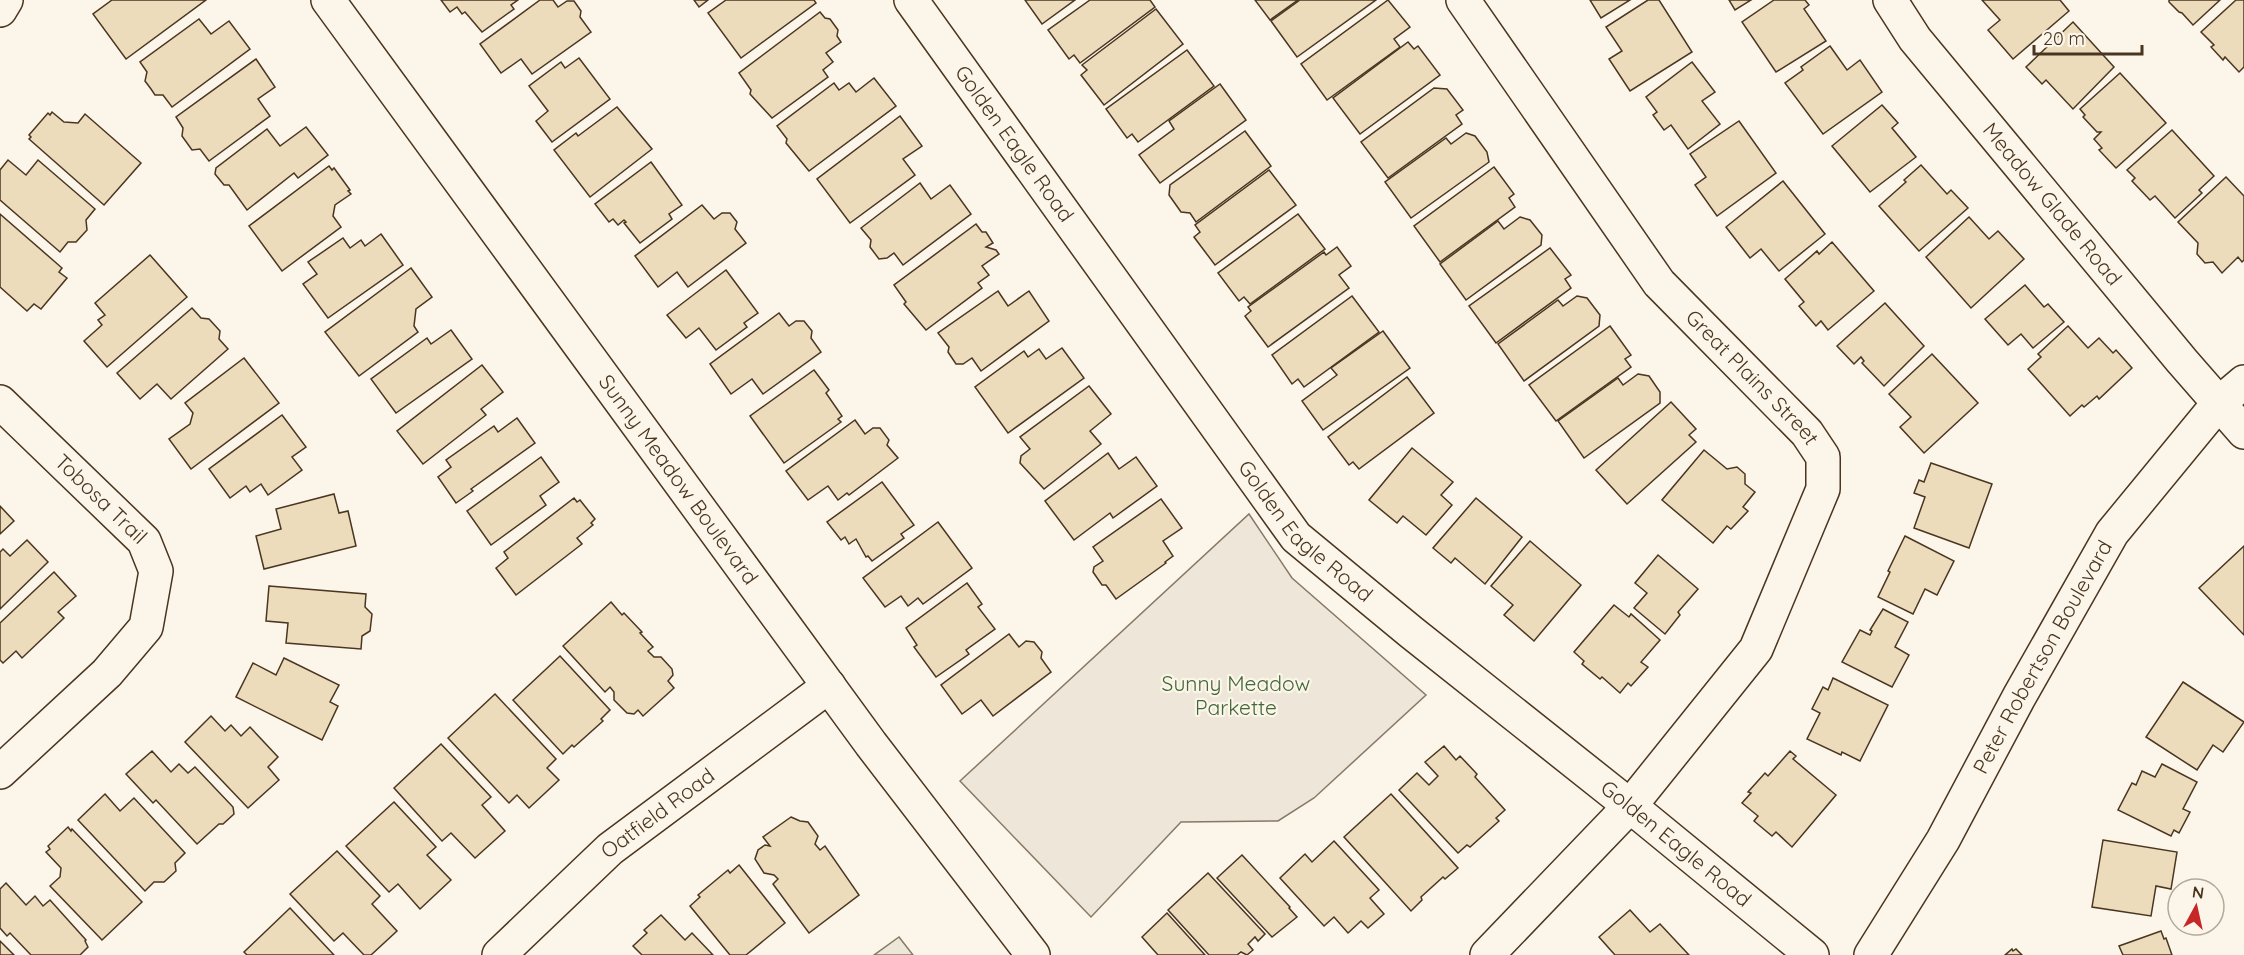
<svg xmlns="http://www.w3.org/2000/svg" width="2244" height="955" font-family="Quicksand,sans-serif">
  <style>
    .green { fill: #ede6d9; stroke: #887966; stroke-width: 1.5 }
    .parking { fill: #ede7d9; stroke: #887966; stroke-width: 1.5 }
    .building { fill: #ecdcbc; stroke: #4a3520; stroke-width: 1.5 }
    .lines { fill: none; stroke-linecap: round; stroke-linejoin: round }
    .minor-casing { stroke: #4a3520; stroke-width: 36 }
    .tertiary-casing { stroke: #4a3520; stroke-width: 36 }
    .minor { stroke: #fbf6e9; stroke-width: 33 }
    .tertiary { stroke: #fbf6e9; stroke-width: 33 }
    .labels { text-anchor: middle; stroke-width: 4.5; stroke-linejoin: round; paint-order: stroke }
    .street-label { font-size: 21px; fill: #4a3520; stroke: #fbf6e9 }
    .park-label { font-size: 21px; fill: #436837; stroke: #fbf6e9 }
  </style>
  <rect width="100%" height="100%" fill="#fbf6e9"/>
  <path class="green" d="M 1249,514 L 1292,578 L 1426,695 L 1314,798 L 1278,821 L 1181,822 L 1091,917 L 960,781 Z"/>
  <path class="parking" d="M 899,937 L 913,955 L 874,955 Z"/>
  <g class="building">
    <path d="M 112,0 L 206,0 L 126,59 L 93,14 Z"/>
    <path d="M 441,0 L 518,0 L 511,5 L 514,9 L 482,32 L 465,12 L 462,14 L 457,7 L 450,12 Z"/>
    <path d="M 540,0 L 553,0 L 558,7 L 567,1 L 574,1 L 581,11 L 580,17 L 591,32 L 532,74 L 521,59 L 501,73 L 480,44 Z"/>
    <path d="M 694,0 L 708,0 L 699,7 Z"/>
    <path d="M 726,0 L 814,0 L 816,3 L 741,58 L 708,13 Z"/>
    <path d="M 1025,0 L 1075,0 L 1042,24 Z"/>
    <path d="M 1090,0 L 1150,0 L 1155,7 L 1080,63 L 1074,55 L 1069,59 L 1048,30 Z"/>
    <path d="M 1255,0 L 1298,0 L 1270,20 Z"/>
    <path d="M 1300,0 L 1376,0 L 1297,57 L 1271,21 Z"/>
    <path d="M 1388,0 L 1410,27 L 1394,39 L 1400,47 L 1327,100 L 1301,64 Z"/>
    <path d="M 1590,0 L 1630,0 L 1601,18 Z"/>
    <path d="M 1648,0 L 1659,0 L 1692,52 L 1630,91 L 1609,59 L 1622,51 L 1606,27 Z"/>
    <path d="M 1729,0 L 1751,0 L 1735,10 Z"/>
    <path d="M 1774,0 L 1805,0 L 1809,5 L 1804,9 L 1826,41 L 1776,72 L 1742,22 Z"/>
    <path d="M 1982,0 L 2060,0 L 2069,11 L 2013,59 L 1988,30 L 2000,20 Z"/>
    <path d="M 2169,0 L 2220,0 L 2193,25 L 2182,13 L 2179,12 L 2169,2 Z"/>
    <path d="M 2236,0 L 2244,0 L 2244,67 L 2239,72 L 2225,57 L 2223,60 L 2211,47 L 2214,45 L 2201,32 Z"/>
    <path d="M 1156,9 L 1183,44 L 1104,105 L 1081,75 L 1087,70 L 1082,65 Z"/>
    <path d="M 820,12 L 825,18 L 830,19 L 838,30 L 837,36 L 841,42 L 826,53 L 833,62 L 823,70 L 828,77 L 772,118 L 750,94 L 751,90 L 739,73 Z"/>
    <path d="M 199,19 L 211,34 L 229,21 L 250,49 L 172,107 L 163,95 L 155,95 L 151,89 L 145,81 L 147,72 L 140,62 Z"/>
    <path d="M 2073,22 L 2114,67 L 2073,109 L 2046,80 L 2042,84 L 2026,67 Z"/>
    <path d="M 1408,42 L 1414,49 L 1418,46 L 1440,75 L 1360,134 L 1333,98 Z"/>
    <path d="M 1830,46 L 1847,70 L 1860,60 L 1882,92 L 1823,134 L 1785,83 L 1803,70 L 1801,67 Z"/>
    <path d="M 1187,50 L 1214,86 L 1138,142 L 1132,134 L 1127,138 L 1106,109 Z"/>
    <path d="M 579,58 L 610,99 L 552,142 L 536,121 L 548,111 L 529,86 L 561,62 L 565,68 Z"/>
    <path d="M 256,59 L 275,87 L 258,99 L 270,116 L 209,161 L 200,149 L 192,150 L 182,136 L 183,128 L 176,117 Z"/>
    <path d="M 1692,62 L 1715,92 L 1702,101 L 1720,124 L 1688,149 L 1671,125 L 1664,130 L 1653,115 L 1657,112 L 1646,97 Z"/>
    <path d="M 2120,73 L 2166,123 L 2116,168 L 2099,150 L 2102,148 L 2094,139 L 2101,132 L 2097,132 L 2083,117 L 2085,115 L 2080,109 Z"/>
    <path d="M 874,78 L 896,106 L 809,171 L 786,143 L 787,139 L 777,126 L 834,83 L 839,90 L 849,83 L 856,92 Z"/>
    <path d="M 1220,84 L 1246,120 L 1160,183 L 1139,155 L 1174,129 L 1169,121 Z"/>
    <path d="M 1434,88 L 1447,89 L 1463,110 L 1456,115 L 1462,124 L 1388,178 L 1361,142 Z"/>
    <path d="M 1882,105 L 1898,123 L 1892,128 L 1916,157 L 1870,192 L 1832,146 Z"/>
    <path d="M 617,107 L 652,149 L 590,197 L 554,150 L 576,133 L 578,136 Z"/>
    <path d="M 52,112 L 64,122 L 78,123 L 85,114 L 141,163 L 104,205 L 29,139 L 31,137 L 29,135 L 48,113 L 50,115 Z"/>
    <path d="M 900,116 L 922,146 L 903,159 L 915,175 L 850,223 L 817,179 Z"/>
    <path d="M 1739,121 L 1776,173 L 1717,216 L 1695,185 L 1706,177 L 1690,154 Z"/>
    <path d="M 306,127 L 328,155 L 298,178 L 294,173 L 247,210 L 229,185 L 224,185 L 215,174 L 216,168 L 267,129 L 280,146 Z"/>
    <path d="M 2172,130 L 2214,176 L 2199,190 L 2202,193 L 2175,218 L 2155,196 L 2150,200 L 2132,181 L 2135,178 L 2127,170 Z"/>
    <path d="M 1245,131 L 1271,166 L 1196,222 L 1190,213 L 1181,212 L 1169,195 L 1170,185 Z"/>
    <path d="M 1466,133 L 1475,136 L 1487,152 L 1489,162 L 1411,218 L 1385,182 L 1446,138 L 1451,144 Z"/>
    <path d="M 8,160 L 26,175 L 38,160 L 95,209 L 86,220 L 87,230 L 76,242 L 68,242 L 60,252 L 0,200 L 0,170 Z"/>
    <path d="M 651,162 L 682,205 L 669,214 L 672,219 L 640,243 L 624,223 L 626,222 L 624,220 L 618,225 L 613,219 L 609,222 L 595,204 Z"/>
    <path d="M 1921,165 L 1947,194 L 1951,190 L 1968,208 L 1919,251 L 1879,206 L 1906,182 L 1904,180 Z"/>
    <path d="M 329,166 L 332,170 L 334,168 L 350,190 L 348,191 L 351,194 L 335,205 L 333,216 L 341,227 L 282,271 L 249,226 Z"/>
    <path d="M 1494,167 L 1514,194 L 1509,198 L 1515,207 L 1440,262 L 1414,226 Z"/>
    <path d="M 1269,170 L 1296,205 L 1215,265 L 1194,237 L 1200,232 L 1195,225 Z"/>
    <path d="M 2226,177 L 2244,196 L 2244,260 L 2242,262 L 2238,257 L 2222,273 L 2213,262 L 2205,263 L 2197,254 L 2198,243 L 2178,222 Z"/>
    <path d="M 1783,181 L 1825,234 L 1779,271 L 1761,249 L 1750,258 L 1726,227 Z"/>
    <path d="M 920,183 L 931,199 L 950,185 L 971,214 L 903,265 L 894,253 L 887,258 L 879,259 L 870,247 L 871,240 L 861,228 Z"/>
    <path d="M 702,205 L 714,219 L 722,213 L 730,213 L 737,222 L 735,229 L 746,243 L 688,287 L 677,272 L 658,287 L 635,256 Z"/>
    <path d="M 0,214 L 62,268 L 59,272 L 67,278 L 41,309 L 34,304 L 27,311 L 0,287 Z"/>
    <path d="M 1298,214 L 1325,249 L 1250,304 L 1244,297 L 1239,301 L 1218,273 Z"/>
    <path d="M 1520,217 L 1530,220 L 1542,235 L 1541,245 L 1466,300 L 1440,264 L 1498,221 L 1504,229 Z"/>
    <path d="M 1969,217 L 1989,239 L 1998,231 L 2024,259 L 1971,308 L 1926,257 Z"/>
    <path d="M 976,224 L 982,232 L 986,232 L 993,243 L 986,247 L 996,250 L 999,254 L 982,266 L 989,275 L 978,283 L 982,288 L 926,330 L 904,304 L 906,302 L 894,285 Z"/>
    <path d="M 381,234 L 403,265 L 328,318 L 303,284 L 317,274 L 308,262 L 343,238 L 350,248 L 361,240 L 365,246 Z"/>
    <path d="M 1832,242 L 1874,291 L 1828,330 L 1821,321 L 1816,326 L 1799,306 L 1804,302 L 1785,279 L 1817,251 L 1819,254 Z"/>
    <path d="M 1337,247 L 1351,266 L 1339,275 L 1349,288 L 1268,347 L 1245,316 L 1251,311 L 1248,307 L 1324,252 L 1326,255 Z"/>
    <path d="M 1550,248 L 1571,275 L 1565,279 L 1571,288 L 1496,343 L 1469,306 Z"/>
    <path d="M 150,255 L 187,297 L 107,367 L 84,341 L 102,325 L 98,320 L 105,315 L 95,303 Z"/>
    <path d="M 411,268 L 432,297 L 416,309 L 414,326 L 418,332 L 359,376 L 325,332 Z"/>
    <path d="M 726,270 L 758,313 L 744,323 L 747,327 L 716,350 L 699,328 L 686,338 L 667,315 Z"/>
    <path d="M 2025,285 L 2044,307 L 2048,304 L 2064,322 L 2033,348 L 2021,334 L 2008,345 L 1985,319 Z"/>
    <path d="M 998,291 L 1008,306 L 1029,291 L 1049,321 L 981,371 L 972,358 L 963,364 L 956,364 L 948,352 L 949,347 L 938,333 Z"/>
    <path d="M 1352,296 L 1379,332 L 1304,387 L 1298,379 L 1292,384 L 1272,355 Z"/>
    <path d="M 1577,296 L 1587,298 L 1600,315 L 1599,326 L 1524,381 L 1498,344 L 1558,300 L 1563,306 Z"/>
    <path d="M 1885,303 L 1924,346 L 1884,386 L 1862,363 L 1864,361 L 1861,357 L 1854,364 L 1837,346 Z"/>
    <path d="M 192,308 L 201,318 L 209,319 L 220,331 L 219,339 L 228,349 L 171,399 L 157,384 L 140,399 L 117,373 Z"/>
    <path d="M 779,313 L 789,326 L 796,321 L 804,321 L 812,331 L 811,338 L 821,352 L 763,394 L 752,379 L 731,394 L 710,364 Z"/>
    <path d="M 1610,326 L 1631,355 L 1625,359 L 1631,367 L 1556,421 L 1529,385 Z"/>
    <path d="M 2068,326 L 2088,348 L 2099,338 L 2113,353 L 2116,350 L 2132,368 L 2099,399 L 2097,396 L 2084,407 L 2082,405 L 2070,416 L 2028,369 L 2041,357 L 2038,354 Z"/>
    <path d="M 451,330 L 472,359 L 396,413 L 371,379 L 427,338 L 431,344 Z"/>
    <path d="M 1383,331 L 1410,368 L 1323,430 L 1302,401 L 1337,375 L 1331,368 Z"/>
    <path d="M 1062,348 L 1084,378 L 1008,433 L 975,387 L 1024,351 L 1028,357 L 1039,349 L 1046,359 Z"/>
    <path d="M 1932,354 L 1978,403 L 1924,453 L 1900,427 L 1911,417 L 1889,394 Z"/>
    <path d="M 244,358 L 279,403 L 191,469 L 169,439 L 190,424 L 193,413 L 185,403 Z"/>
    <path d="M 482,365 L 503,392 L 481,409 L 486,415 L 423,464 L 397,431 Z"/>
    <path d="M 814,370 L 829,390 L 826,393 L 842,416 L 838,419 L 841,422 L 784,463 L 750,416 Z"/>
    <path d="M 1638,374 L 1649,376 L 1660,392 L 1660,403 L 1584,458 L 1558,421 L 1618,378 L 1623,385 Z"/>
    <path d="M 1407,377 L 1434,413 L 1359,469 L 1353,462 L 1349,465 L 1328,437 Z"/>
    <path d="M 1089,386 L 1111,414 L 1090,431 L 1101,444 L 1044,489 L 1020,463 L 1021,456 L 1030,449 L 1020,437 Z"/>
    <path d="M 1671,402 L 1696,429 L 1689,435 L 1696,442 L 1627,504 L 1596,470 Z"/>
    <path d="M 282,415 L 306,447 L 292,457 L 302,470 L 268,495 L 261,484 L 250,492 L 246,486 L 230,498 L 209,469 Z"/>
    <path d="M 517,418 L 535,443 L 471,489 L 473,491 L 456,503 L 438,477 L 451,467 L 446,460 L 494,426 L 498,432 Z"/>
    <path d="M 855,420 L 865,434 L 873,428 L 880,428 L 889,440 L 887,445 L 898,458 L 849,495 L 847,493 L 838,500 L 828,486 L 808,500 L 786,471 Z"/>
    <path d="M 1412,448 L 1453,482 L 1441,495 L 1452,505 L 1426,535 L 1403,516 L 1397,523 L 1369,500 Z"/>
    <path d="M 1704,450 L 1727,469 L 1737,467 L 1745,474 L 1745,484 L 1755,492 L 1743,507 L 1748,511 L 1731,529 L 1727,526 L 1713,543 L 1662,500 Z"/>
    <path d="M 1108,453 L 1119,469 L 1136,457 L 1157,486 L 1113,518 L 1110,513 L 1074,540 L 1045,501 Z"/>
    <path d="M 541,457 L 559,482 L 540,496 L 546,505 L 491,545 L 467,511 Z"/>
    <path d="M 1931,463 L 1992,484 L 1969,548 L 1914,528 L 1925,497 L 1914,493 L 1919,480 L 1924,482 Z"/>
    <path d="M 882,482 L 914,525 L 901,534 L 904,538 L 872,561 L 868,556 L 866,557 L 856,539 L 849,544 L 845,537 L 841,540 L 827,522 Z"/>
    <path d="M 334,494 L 339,513 L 348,511 L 356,546 L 264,569 L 256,536 L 281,529 L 276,509 Z"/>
    <path d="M 574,498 L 577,502 L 580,500 L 595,519 L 591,523 L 593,525 L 577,538 L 582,544 L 516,595 L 496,568 L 508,558 L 504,552 Z"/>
    <path d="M 1476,498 L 1522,537 L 1485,584 L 1455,558 L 1451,563 L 1433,548 Z"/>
    <path d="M 1161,499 L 1182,528 L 1163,541 L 1173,556 L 1165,562 L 1166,563 L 1116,599 L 1106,585 L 1102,585 L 1093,572 L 1094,567 L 1103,561 L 1093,547 Z"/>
    <path d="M 0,506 L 14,521 L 0,534 Z"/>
    <path d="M 938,522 L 972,568 L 923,604 L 918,598 L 908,606 L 901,596 L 885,607 L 863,578 Z"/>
    <path d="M 1905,536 L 1954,561 L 1937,595 L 1925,589 L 1913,614 L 1878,597 L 1890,572 L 1888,571 Z"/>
    <path d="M 27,540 L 48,562 L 0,609 L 0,552 L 3,549 L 10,556 Z"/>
    <path d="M 1530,541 L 1581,585 L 1534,641 L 1504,615 L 1513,605 L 1491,586 Z"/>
    <path d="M 2244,546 L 2244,635 L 2199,588 Z"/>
    <path d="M 1658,555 L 1698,589 L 1678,612 L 1680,615 L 1665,634 L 1634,608 L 1647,593 L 1635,583 Z"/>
    <path d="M 54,572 L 76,596 L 58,612 L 64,618 L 22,658 L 16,651 L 3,663 L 0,660 L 0,623 Z"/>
    <path d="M 967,583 L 982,604 L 978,607 L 995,629 L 966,650 L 969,654 L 936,677 L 914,647 L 917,645 L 906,628 Z"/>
    <path d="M 269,586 L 366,594 L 365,607 L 372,614 L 370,631 L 362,636 L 361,649 L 286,643 L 288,623 L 266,621 Z"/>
    <path d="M 611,602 L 622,615 L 624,613 L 642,632 L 640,633 L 653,647 L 648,651 L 654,657 L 661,657 L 672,669 L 673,675 L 668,681 L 674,688 L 643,716 L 638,710 L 634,714 L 627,713 L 614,700 L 614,692 L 610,687 L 605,692 L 563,646 Z"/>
    <path d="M 1614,605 L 1629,617 L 1631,614 L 1660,640 L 1641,662 L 1648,667 L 1631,686 L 1628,683 L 1620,693 L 1602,677 L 1600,679 L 1582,664 L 1584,661 L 1574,652 Z"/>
    <path d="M 1883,609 L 1908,622 L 1895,647 L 1909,655 L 1892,687 L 1842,662 L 1860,630 L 1870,635 L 1872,631 L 1870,630 Z"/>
    <path d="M 1009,634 L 1019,647 L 1026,641 L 1034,642 L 1042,652 L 1041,658 L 1051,672 L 993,716 L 981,700 L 962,714 L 941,685 Z"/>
    <path d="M 560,656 L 610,710 L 601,719 L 603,721 L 574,747 L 572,745 L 563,754 L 513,700 Z"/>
    <path d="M 284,658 L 339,685 L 330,702 L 338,706 L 322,740 L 236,697 L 253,663 L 276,675 Z"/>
    <path d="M 1833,678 L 1888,705 L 1860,761 L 1842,752 L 1841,755 L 1807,739 L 1820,713 L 1812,709 L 1823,687 L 1828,690 Z"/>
    <path d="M 2183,682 L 2244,722 L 2223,752 L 2213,745 L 2197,770 L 2146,737 Z"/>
    <path d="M 495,694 L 556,759 L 547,768 L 559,780 L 529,808 L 517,795 L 509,803 L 448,738 Z"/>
    <path d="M 211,716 L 225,731 L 231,725 L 241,736 L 250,727 L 278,757 L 268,767 L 279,780 L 248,808 L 185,742 Z"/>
    <path d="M 441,744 L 491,797 L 482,805 L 505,831 L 475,858 L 451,833 L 442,841 L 394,788 Z"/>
    <path d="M 1444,746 L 1456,760 L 1460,756 L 1477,774 L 1475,777 L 1505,810 L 1496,818 L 1499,821 L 1470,847 L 1467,845 L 1458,853 L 1399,790 L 1417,773 L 1429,785 L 1438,776 L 1425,762 Z"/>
    <path d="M 152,751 L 171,772 L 179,764 L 188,773 L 195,767 L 233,807 L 234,814 L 223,824 L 219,824 L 197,844 L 156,800 L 153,803 L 126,774 Z"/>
    <path d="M 1790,751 L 1796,756 L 1793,759 L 1836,795 L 1792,847 L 1776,832 L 1772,836 L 1754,821 L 1758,816 L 1742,803 L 1751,793 L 1748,792 L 1765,773 L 1768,776 Z"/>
    <path d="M 2162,764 L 2197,782 L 2183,809 L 2190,812 L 2179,833 L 2174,830 L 2171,836 L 2118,810 L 2132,783 L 2136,785 L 2142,771 L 2155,777 Z"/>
    <path d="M 105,794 L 120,811 L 134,798 L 185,853 L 175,863 L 176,871 L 164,882 L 154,882 L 145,891 L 78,820 Z"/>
    <path d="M 1391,794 L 1458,868 L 1445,879 L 1443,877 L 1421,897 L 1422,900 L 1411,911 L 1344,837 Z"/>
    <path d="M 394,802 L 436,847 L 427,855 L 451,880 L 420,909 L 398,884 L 389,892 L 346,846 Z"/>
    <path d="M 791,817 L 800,821 L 808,822 L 818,836 L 815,844 L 820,850 L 825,846 L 859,895 L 809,933 L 773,884 L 778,879 L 774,875 L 764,873 L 755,859 L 758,850 L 765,845 L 770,846 L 763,837 Z"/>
    <path d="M 68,827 L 71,831 L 72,829 L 142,902 L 102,940 L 50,886 L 60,877 L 61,868 L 46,852 L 50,849 L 48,846 Z"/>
    <path d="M 2103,840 L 2177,852 L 2171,889 L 2156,886 L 2151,916 L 2092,907 Z"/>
    <path d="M 1334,841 L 1379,890 L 1370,898 L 1384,914 L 1368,928 L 1361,921 L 1348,933 L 1334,917 L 1324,926 L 1280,878 L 1305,854 L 1312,862 Z"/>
    <path d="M 337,851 L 380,896 L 372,904 L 397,931 L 371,955 L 364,955 L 343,933 L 334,941 L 290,894 Z"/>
    <path d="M 1242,855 L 1290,907 L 1289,908 L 1297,917 L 1272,937 L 1217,878 Z"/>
    <path d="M 739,865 L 785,923 L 746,955 L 730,955 L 690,906 L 700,897 L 698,895 L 728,870 L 730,873 Z"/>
    <path d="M 1208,873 L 1265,934 L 1258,941 L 1255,937 L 1248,944 L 1253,950 L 1247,955 L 1241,952 L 1237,955 L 1209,955 L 1168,910 Z"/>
    <path d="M 6,883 L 26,905 L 35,896 L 43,906 L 50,900 L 86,940 L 85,941 L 88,947 L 80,955 L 31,955 L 10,933 L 7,936 L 0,928 L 0,889 Z"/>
    <path d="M 290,908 L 334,955 L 247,955 L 244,952 Z"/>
    <path d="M 1630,910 L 1650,932 L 1660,924 L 1689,955 L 1615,955 L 1599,937 Z"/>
    <path d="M 1167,913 L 1205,955 L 1158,955 L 1142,937 Z"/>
    <path d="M 661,915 L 685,940 L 692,933 L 713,955 L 642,955 L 633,946 L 647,933 L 644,930 Z"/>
    <path d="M 2161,931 L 2164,939 L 2166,938 L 2172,955 L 2123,955 L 2119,946 Z"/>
    <path d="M 0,941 L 14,955 L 0,955 Z"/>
    <path d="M 2012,949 L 2013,951 L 2016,949 L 2022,955 L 2005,955 Z"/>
  </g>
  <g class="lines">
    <defs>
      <g id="minor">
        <path id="s1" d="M 911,0 L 1296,537 L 1411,632 L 1630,806 L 1812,955"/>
        <path id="s2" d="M 1463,0 L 1659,283 L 1807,433 L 1823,457 L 1823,489 L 1756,649 L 1630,806 L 1487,955"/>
        <path id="s3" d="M 1890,0 L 1915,39 L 2182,361 L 2244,432"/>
        <path d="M 0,10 L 6,0"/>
        <path id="s4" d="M 0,402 L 144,541 L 156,571 L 146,627 L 107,673 L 0,772"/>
        <path id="s5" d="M 499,955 L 610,849 L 829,686"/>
      </g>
      <g id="tertiary">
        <path id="s6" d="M 328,0 L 871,744 L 1033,955"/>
        <path id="s7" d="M 1871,955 L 1943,840 L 2019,697 L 2112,533 L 2218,404 L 2244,382"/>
      </g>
    </defs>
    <use href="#minor" class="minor-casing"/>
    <use href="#tertiary" class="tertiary-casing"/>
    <use href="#minor" class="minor"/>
    <use href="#tertiary" class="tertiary"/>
  </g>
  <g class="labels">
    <g class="street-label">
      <text dy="7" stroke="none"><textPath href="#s1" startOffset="177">Golden Eagle Road</textPath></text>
      <text dy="7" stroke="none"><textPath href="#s3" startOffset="261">Meadow Glade Road</textPath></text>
      <text dy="7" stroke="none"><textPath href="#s2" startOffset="477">Great Plains Street</textPath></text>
      <text dy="7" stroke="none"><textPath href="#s6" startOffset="594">Sunny Meadow Boulevard</textPath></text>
      <text dy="7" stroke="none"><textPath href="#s4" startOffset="140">Tobosa Trail</textPath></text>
      <text dy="7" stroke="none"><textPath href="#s1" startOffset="663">Golden Eagle Road</textPath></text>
      <text dy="7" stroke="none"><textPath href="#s7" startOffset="344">Peter Robertson Boulevard</textPath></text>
      <text dy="7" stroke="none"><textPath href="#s5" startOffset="213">Oatfield Road</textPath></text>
      <text dy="7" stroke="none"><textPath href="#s1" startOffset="1149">Golden Eagle Road</textPath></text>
    </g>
    <g class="park-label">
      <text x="1236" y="691">Sunny Meadow<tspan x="1236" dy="24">Parkette</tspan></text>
    </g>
  </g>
  <g transform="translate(2196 907) rotate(8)"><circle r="28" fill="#fbf6e9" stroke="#b4a999" stroke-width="1.5"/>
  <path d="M0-4.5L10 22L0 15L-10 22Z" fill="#c62828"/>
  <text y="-9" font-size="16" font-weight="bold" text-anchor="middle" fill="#4a3520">N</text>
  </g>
  <path d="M2034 45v9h108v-9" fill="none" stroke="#4a3520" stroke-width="3"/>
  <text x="2043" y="45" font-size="18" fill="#4a3520" stroke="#fbf6e9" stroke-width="4.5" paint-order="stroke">20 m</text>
</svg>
